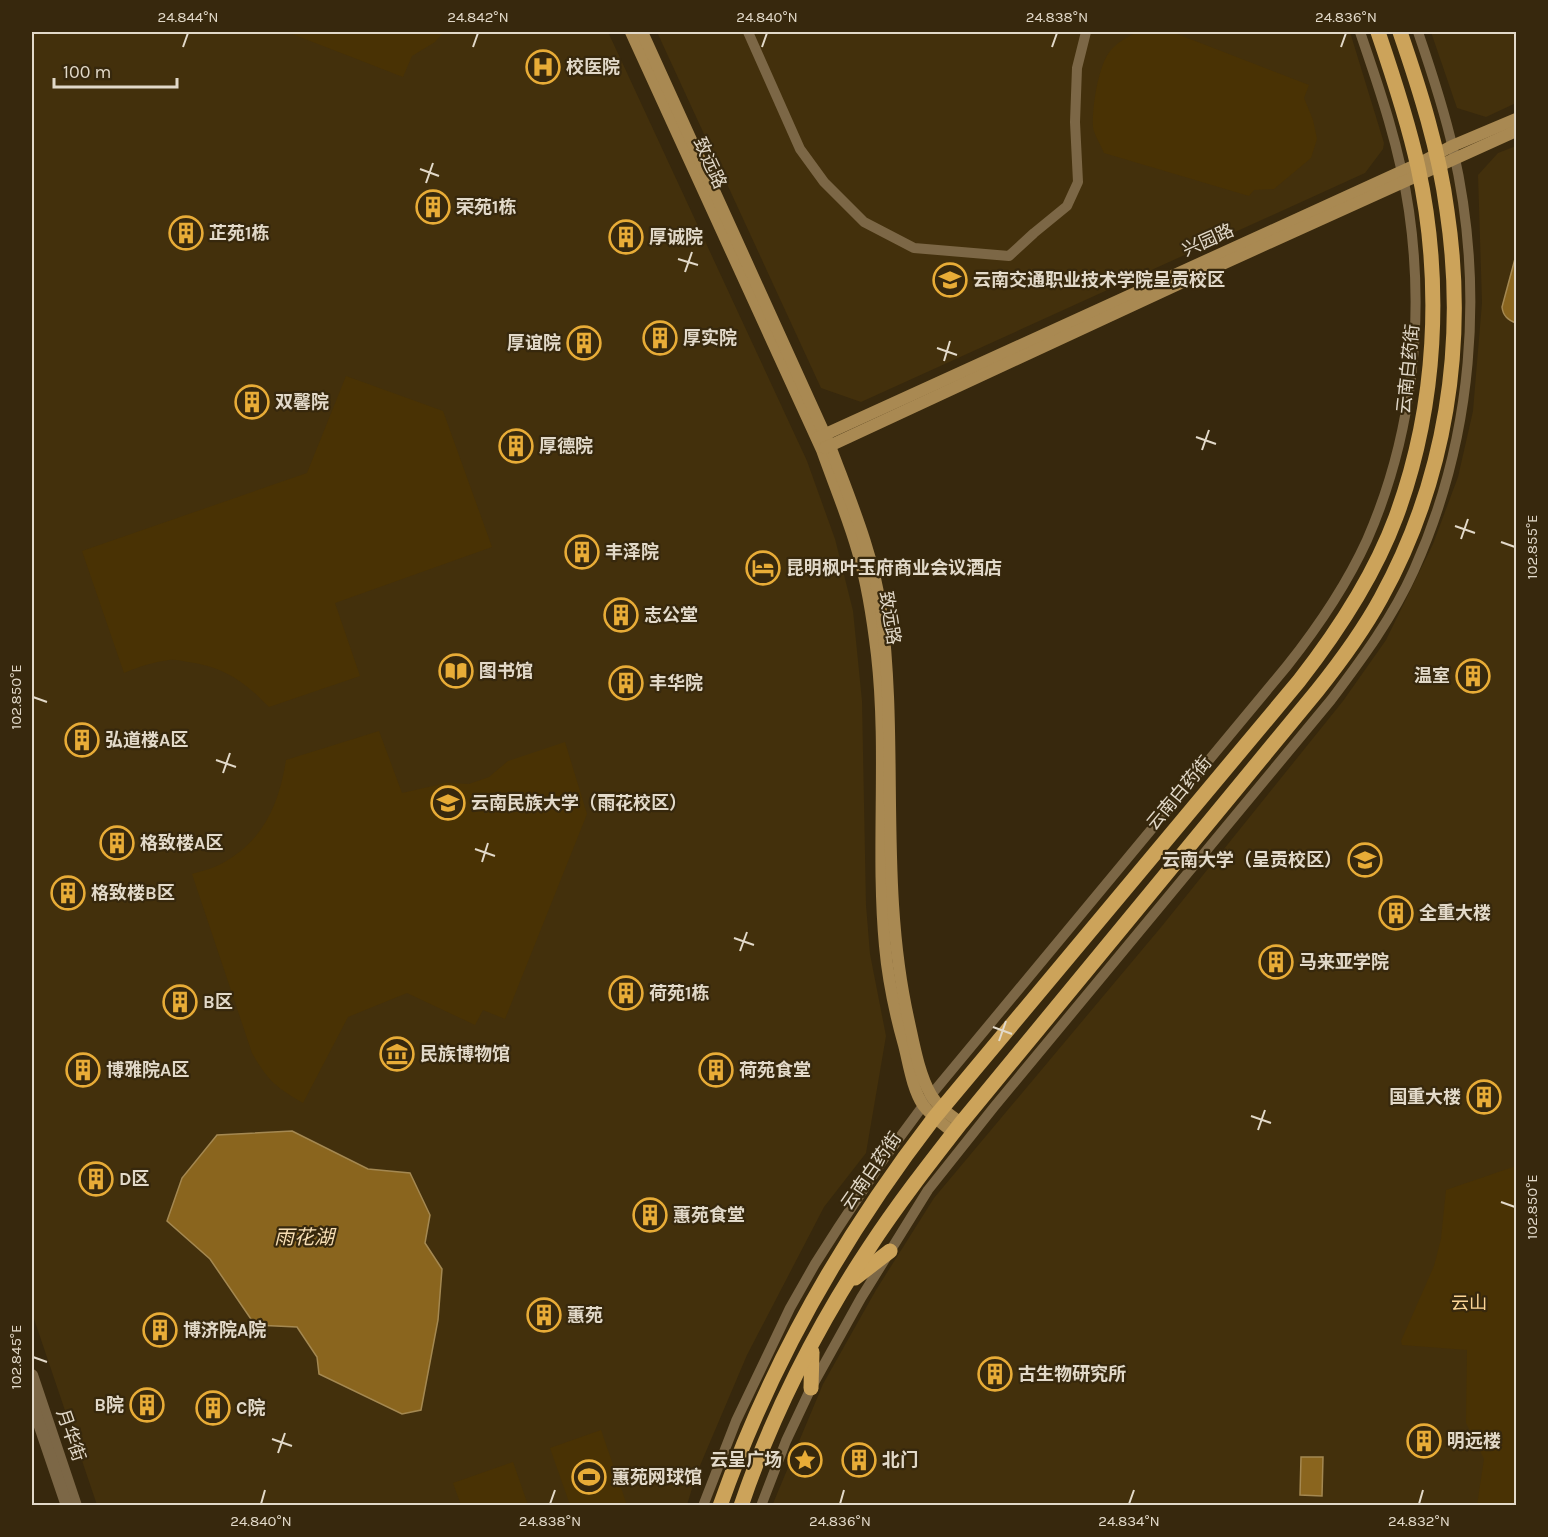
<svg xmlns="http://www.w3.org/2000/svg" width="1548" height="1537" font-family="Karla,'Noto Sans SC',sans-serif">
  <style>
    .built { fill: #43300c }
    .green { fill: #493204 }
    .water { fill: #8a651e; stroke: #a48851; stroke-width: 1.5 }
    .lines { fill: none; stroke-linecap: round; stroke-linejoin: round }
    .minor { stroke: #7c6746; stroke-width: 10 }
    .tertiary { stroke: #7c6746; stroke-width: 12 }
    .secondary { stroke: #a98952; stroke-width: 12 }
    .primary { stroke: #cca35a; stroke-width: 15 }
    .ticks { fill: none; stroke: #e2d9c9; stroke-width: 2 }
    .labels { text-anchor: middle; stroke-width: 4.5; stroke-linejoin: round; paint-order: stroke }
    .poi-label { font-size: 18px; font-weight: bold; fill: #e2d9c9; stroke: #37280d; text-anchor: start }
    .street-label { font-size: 18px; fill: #e2d9c9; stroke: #37280d }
    .park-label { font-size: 18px; fill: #fcd596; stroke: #37280d }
    .water-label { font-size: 20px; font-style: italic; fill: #f7deb4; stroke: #37280d }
    .neatline { fill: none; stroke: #e2d9c9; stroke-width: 2 }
    .ticks-label { font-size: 15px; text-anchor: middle; fill: #e2d9c9 }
  </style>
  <rect width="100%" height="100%" fill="#37280d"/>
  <g class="built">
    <path d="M 32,32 L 608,32 L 807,461 L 835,539 L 853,611 L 862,701 L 866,905 L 870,954 L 886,1036 L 866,1153 L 824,1207 L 747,1355 L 696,1475 L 687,1505 L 97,1505 L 32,1313 Z"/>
    <path d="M 657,32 L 1350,32 L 1384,143 L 1383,149 L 1365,173 L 861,402 L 821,388 Z"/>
    <path d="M 1431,32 L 1516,32 L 1516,103 L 1486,117 L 1457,108 Z"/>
    <path d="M 1516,146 L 1516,1505 L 772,1506 L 823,1384 L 876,1290 L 934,1198 L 1162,926 L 1343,701 L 1386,640 L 1433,544 L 1458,477 L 1473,411 L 1482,303 L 1478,175 L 1498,153 Z"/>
  </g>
  <g class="green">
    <path d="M 287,32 L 444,32 L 435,42 L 412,56 L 403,77 Z"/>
    <path d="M 1137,32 L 1172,32 L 1309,85 L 1304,98 L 1313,120 L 1317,139 L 1311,158 L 1274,189 L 1254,190 L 1249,196 L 1104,153 C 1101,145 1094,135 1093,127 C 1092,108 1098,65 1111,50 C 1118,42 1127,37 1137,32 Z"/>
    <path d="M 346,376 L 443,411 L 492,547 L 335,603 L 360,676 L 269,707 C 244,681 224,667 188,662 C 182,661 175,659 169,660 C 153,662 138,667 124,673 L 82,551 L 307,473 Z"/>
    <path d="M 379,731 L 402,793 L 446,783 L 469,784 L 489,777 L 508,761 L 565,742 L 587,814 L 505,1019 L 483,1010 L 475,1025 L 407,993 L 348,1017 L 303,1103 C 276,1087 268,1081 252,1053 L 192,874 C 201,871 211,869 219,865 C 262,843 279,806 286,760 Z"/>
    <path d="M 1516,1166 L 1516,1505 L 1477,1505 L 1484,1459 L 1466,1423 L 1467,1350 L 1402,1345 L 1401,1341 L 1434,1266 L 1441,1239 L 1446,1190 Z"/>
    <path d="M 601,1430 L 627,1505 L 570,1505 L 550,1448 Z"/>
    <path d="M 513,1462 L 528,1505 L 461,1505 L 453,1483 Z"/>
  </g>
  <g class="water">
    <path d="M 1516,255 L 1516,323 C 1508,320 1503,316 1502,307 Z"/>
    <path d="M 292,1131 L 368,1169 L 410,1173 L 430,1215 L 425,1243 L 442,1269 L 438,1320 L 421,1410 L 402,1414 L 319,1374 L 317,1357 L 297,1327 L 255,1325 L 210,1259 L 167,1221 L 182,1178 L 217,1135 Z"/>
    <path d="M 1301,1457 L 1323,1457 L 1322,1496 L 1300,1495 Z"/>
  </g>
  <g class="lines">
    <g class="minor">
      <path d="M 748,32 L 800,149 L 824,182 L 864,222 L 914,248 L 1009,256 L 1034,233 L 1067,206 L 1078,182 L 1075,122 L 1077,68 L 1086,32"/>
      <path d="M 703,1506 L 736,1421 L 790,1308 L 815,1264 L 838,1228 L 883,1160 L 931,1095 L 1287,666 C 1318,627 1346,586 1367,540 C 1412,437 1425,322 1409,211 C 1400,149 1380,90 1360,32"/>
      <path d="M 761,1506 L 786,1441 L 811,1388 L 861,1298 L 928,1190 L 994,1107 L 1331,700 C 1362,659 1393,617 1414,570 C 1473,439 1485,289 1453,149 C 1444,109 1431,70 1418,32"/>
    </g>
    <g class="tertiary">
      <path d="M 32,1375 L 76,1506"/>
      <path d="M 32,1403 L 67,1506"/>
    </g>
    <g class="secondary">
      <path d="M 631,32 L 822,450 C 834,484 848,517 858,552 C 868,586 873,621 877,655 C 888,752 876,850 885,946 C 888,979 895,1013 904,1045 C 909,1064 912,1088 923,1105 C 931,1116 943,1124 954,1133"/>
      <path d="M 642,32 L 830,446 C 850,500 873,553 881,610 C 899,747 878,887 909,1022 C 914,1045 919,1074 931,1095 C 938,1107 950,1115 961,1123"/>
      <path d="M 817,438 L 1418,164 L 1452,146 L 1516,119"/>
      <path d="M 825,448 L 1187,280 L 1516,131"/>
    </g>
    <g class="primary">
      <path d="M 855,1278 L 890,1251"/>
      <path d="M 811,1388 L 812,1352"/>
      <path d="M 720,1506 C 770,1364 843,1236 934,1118 L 1299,681 C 1338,631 1374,576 1396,517 C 1437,406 1443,282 1418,167 C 1408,121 1393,76 1378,32"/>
      <path d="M 741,1506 C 771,1417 817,1326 869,1248 C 897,1205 929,1164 961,1123 L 1317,691 C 1341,661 1363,631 1381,598 C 1446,480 1467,344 1447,211 C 1439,150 1420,90 1400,32"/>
    </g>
  </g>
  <path class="ticks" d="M 183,47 L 188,33M 473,47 L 478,33M 762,47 L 767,33M 1052,47 L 1057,33M 1341,47 L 1346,33M 420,169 L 439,176M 426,183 L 433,163M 678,259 L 698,265M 685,272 L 692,252M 937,348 L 957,355M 944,361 L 950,341M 1196,437 L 1216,444M 1202,450 L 1209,430M 1455,526 L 1475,533M 1461,539 L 1468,519M 1501,542 L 1515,547M 33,697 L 47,702M 216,760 L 236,767M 223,773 L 230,753M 475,849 L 495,856M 482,862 L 488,843M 734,938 L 754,945M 740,951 L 747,932M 993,1027 L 1012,1034M 999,1041 L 1006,1021M 1251,1116 L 1271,1123M 1258,1130 L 1265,1110M 1501,1202 L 1515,1207M 33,1357 L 47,1362M 272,1439 L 292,1446M 278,1453 L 285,1433M 261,1504 L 265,1490M 550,1504 L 555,1490M 840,1504 L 844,1490M 1129,1504 L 1134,1490M 1419,1504 L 1423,1490"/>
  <defs>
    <symbol id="hospital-ring" viewBox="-11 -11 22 22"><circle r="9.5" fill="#37280d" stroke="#e8ac37" stroke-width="1.5"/><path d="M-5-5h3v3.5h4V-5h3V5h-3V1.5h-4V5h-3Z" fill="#e8ac37"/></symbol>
    <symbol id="building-ring" viewBox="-11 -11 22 22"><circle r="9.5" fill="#37280d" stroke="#e8ac37" stroke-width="1.5"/><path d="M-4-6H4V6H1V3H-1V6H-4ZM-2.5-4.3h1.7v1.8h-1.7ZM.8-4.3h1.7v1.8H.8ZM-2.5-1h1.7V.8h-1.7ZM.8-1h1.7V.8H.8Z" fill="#e8ac37"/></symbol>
    <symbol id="university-ring" viewBox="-11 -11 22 22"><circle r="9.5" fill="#37280d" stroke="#e8ac37" stroke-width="1.5"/><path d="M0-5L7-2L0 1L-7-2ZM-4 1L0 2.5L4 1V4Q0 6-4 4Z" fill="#e8ac37"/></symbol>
    <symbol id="hotel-ring" viewBox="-11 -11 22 22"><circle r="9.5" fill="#37280d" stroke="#e8ac37" stroke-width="1.5"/><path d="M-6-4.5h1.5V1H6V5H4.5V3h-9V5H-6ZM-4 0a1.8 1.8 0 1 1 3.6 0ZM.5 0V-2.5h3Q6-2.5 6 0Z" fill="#e8ac37"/></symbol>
    <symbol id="library-ring" viewBox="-11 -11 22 22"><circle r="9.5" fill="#37280d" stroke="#e8ac37" stroke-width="1.5"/><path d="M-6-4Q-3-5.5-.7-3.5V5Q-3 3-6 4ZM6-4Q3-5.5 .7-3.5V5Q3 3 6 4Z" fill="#e8ac37"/></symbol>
    <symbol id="museum-ring" viewBox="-11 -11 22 22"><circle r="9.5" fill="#37280d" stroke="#e8ac37" stroke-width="1.5"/><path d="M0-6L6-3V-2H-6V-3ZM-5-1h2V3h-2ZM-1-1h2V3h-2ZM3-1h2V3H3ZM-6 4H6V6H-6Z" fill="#e8ac37"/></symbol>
    <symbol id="sight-ring" viewBox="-11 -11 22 22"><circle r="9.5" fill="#37280d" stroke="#e8ac37" stroke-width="1.5"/><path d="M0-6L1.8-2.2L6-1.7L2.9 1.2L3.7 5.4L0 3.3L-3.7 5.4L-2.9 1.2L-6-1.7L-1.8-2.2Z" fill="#e8ac37"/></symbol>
    <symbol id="stadium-ring" viewBox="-11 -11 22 22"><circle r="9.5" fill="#37280d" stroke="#e8ac37" stroke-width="1.5"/><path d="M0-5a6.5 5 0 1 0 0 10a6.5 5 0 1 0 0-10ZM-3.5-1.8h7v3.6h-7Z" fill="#e8ac37"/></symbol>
  </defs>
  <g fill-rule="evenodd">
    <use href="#hospital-ring" x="524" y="48" width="38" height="38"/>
    <use href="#building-ring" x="414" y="188" width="38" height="38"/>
    <use href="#building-ring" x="167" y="214" width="38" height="38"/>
    <use href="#building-ring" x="607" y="218" width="38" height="38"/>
    <use href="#university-ring" x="931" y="261" width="38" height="38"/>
    <use href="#building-ring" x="641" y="319" width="38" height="38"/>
    <use href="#building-ring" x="565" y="324" width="38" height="38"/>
    <use href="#building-ring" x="233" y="383" width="38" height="38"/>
    <use href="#building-ring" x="497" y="427" width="38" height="38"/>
    <use href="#building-ring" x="563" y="533" width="38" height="38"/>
    <use href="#hotel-ring" x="744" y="549" width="38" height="38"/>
    <use href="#building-ring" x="602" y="596" width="38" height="38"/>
    <use href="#library-ring" x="437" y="652" width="38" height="38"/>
    <use href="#building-ring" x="1454" y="657" width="38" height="38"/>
    <use href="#building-ring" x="607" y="664" width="38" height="38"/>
    <use href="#building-ring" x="63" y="721" width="38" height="38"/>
    <use href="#university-ring" x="429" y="784" width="38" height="38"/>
    <use href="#building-ring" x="98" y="824" width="38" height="38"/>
    <use href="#university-ring" x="1346" y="841" width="38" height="38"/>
    <use href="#building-ring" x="49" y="874" width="38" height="38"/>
    <use href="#building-ring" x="1377" y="894" width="38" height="38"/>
    <use href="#building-ring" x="1257" y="943" width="38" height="38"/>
    <use href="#building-ring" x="607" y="974" width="38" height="38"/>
    <use href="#building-ring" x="161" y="983" width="38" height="38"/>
    <use href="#museum-ring" x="378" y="1035" width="38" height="38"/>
    <use href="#building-ring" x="64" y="1051" width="38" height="38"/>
    <use href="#building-ring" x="697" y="1051" width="38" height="38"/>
    <use href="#building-ring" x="1465" y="1078" width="38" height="38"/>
    <use href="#building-ring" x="77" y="1160" width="38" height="38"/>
    <use href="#building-ring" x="631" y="1196" width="38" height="38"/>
    <use href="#building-ring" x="525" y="1296" width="38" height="38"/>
    <use href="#building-ring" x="141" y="1311" width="38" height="38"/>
    <use href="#building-ring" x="976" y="1355" width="38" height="38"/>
    <use href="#building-ring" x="128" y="1386" width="38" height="38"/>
    <use href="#building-ring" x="194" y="1389" width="38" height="38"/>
    <use href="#building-ring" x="1405" y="1422" width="38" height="38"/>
    <use href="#sight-ring" x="786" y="1441" width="38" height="38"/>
    <use href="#building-ring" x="840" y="1441" width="38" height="38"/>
    <use href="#stadium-ring" x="570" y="1458" width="38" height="38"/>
  </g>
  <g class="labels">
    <g class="poi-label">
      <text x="566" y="73">校医院</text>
      <text x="456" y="213">荣苑1栋</text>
      <text x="209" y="239">芷苑1栋</text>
      <text x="649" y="243">厚诚院</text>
      <text x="973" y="286">云南交通职业技术学院呈贡校区</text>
      <text x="683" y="344">厚实院</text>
      <text x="561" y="349" text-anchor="end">厚谊院</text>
      <text x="275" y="408">双馨院</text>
      <text x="539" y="452">厚德院</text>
      <text x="605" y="558">丰泽院</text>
      <text x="786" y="574">昆明枫叶玉府商业会议酒店</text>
      <text x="644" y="621">志公堂</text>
      <text x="479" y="677">图书馆</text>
      <text x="1450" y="682" text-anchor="end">温室</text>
      <text x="649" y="689">丰华院</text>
      <text x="105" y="746">弘道楼A区</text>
      <text x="471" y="809">云南民族大学（雨花校区）</text>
      <text x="140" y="849">格致楼A区</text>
      <text x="1342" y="866" text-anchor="end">云南大学（呈贡校区）</text>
      <text x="91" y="899">格致楼B区</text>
      <text x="1419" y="919">全重大楼</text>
      <text x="1299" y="968">马来亚学院</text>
      <text x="649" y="999">荷苑1栋</text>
      <text x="203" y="1008">B区</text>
      <text x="420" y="1060">民族博物馆</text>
      <text x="106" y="1076">博雅院A区</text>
      <text x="739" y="1076">荷苑食堂</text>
      <text x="1461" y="1103" text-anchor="end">国重大楼</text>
      <text x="119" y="1185">D区</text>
      <text x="673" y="1221">蕙苑食堂</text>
      <text x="567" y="1321">蕙苑</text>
      <text x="183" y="1336">博济院A院</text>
      <text x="1018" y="1380">古生物研究所</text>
      <text x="124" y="1411" text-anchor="end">B院</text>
      <text x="236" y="1414">C院</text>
      <text x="1447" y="1447">明远楼</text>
      <text x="782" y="1466" text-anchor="end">云呈广场</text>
      <text x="882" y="1466">北门</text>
      <text x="612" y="1483">蕙苑网球馆</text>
    </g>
    <g class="street-label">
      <text transform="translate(710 163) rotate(65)" y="6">致远路</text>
      <text transform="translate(1208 240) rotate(-24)" y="6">兴园路</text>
      <text transform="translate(1408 369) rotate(-84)" y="6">云南白药街</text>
      <text transform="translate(890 618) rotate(81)" y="6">致远路</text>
      <text transform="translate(1179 793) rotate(-50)" y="6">云南白药街</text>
      <text transform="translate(871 1171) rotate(-55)" y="6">云南白药街</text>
      <text transform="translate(71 1435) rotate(71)" y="6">月华街</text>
    </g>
    <g class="park-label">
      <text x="1469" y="1309">云山</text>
    </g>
    <g class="water-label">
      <text x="304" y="1244">雨花湖</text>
    </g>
  </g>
  <rect width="1548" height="1537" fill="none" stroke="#37280d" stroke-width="66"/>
  <path d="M54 78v9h123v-9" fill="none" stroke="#e2d9c9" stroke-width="3"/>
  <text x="63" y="78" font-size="18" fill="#e2d9c9" stroke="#37280d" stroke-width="4.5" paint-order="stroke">100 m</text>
  <rect x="33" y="33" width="1482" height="1471" class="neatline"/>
  <g class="ticks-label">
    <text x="188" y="22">24.844°N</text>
    <text x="478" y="22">24.842°N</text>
    <text x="767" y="22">24.840°N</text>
    <text x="1057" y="22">24.838°N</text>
    <text x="1346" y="22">24.836°N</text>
    <text transform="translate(1532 547) rotate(-90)" y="5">102.855°E</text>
    <text transform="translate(16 697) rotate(-90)" y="5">102.850°E</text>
    <text transform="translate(1532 1207) rotate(-90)" y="5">102.850°E</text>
    <text transform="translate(16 1357) rotate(-90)" y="5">102.845°E</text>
    <text x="261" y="1526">24.840°N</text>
    <text x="550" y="1526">24.838°N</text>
    <text x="840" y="1526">24.836°N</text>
    <text x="1129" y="1526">24.834°N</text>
    <text x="1419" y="1526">24.832°N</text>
  </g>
</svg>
